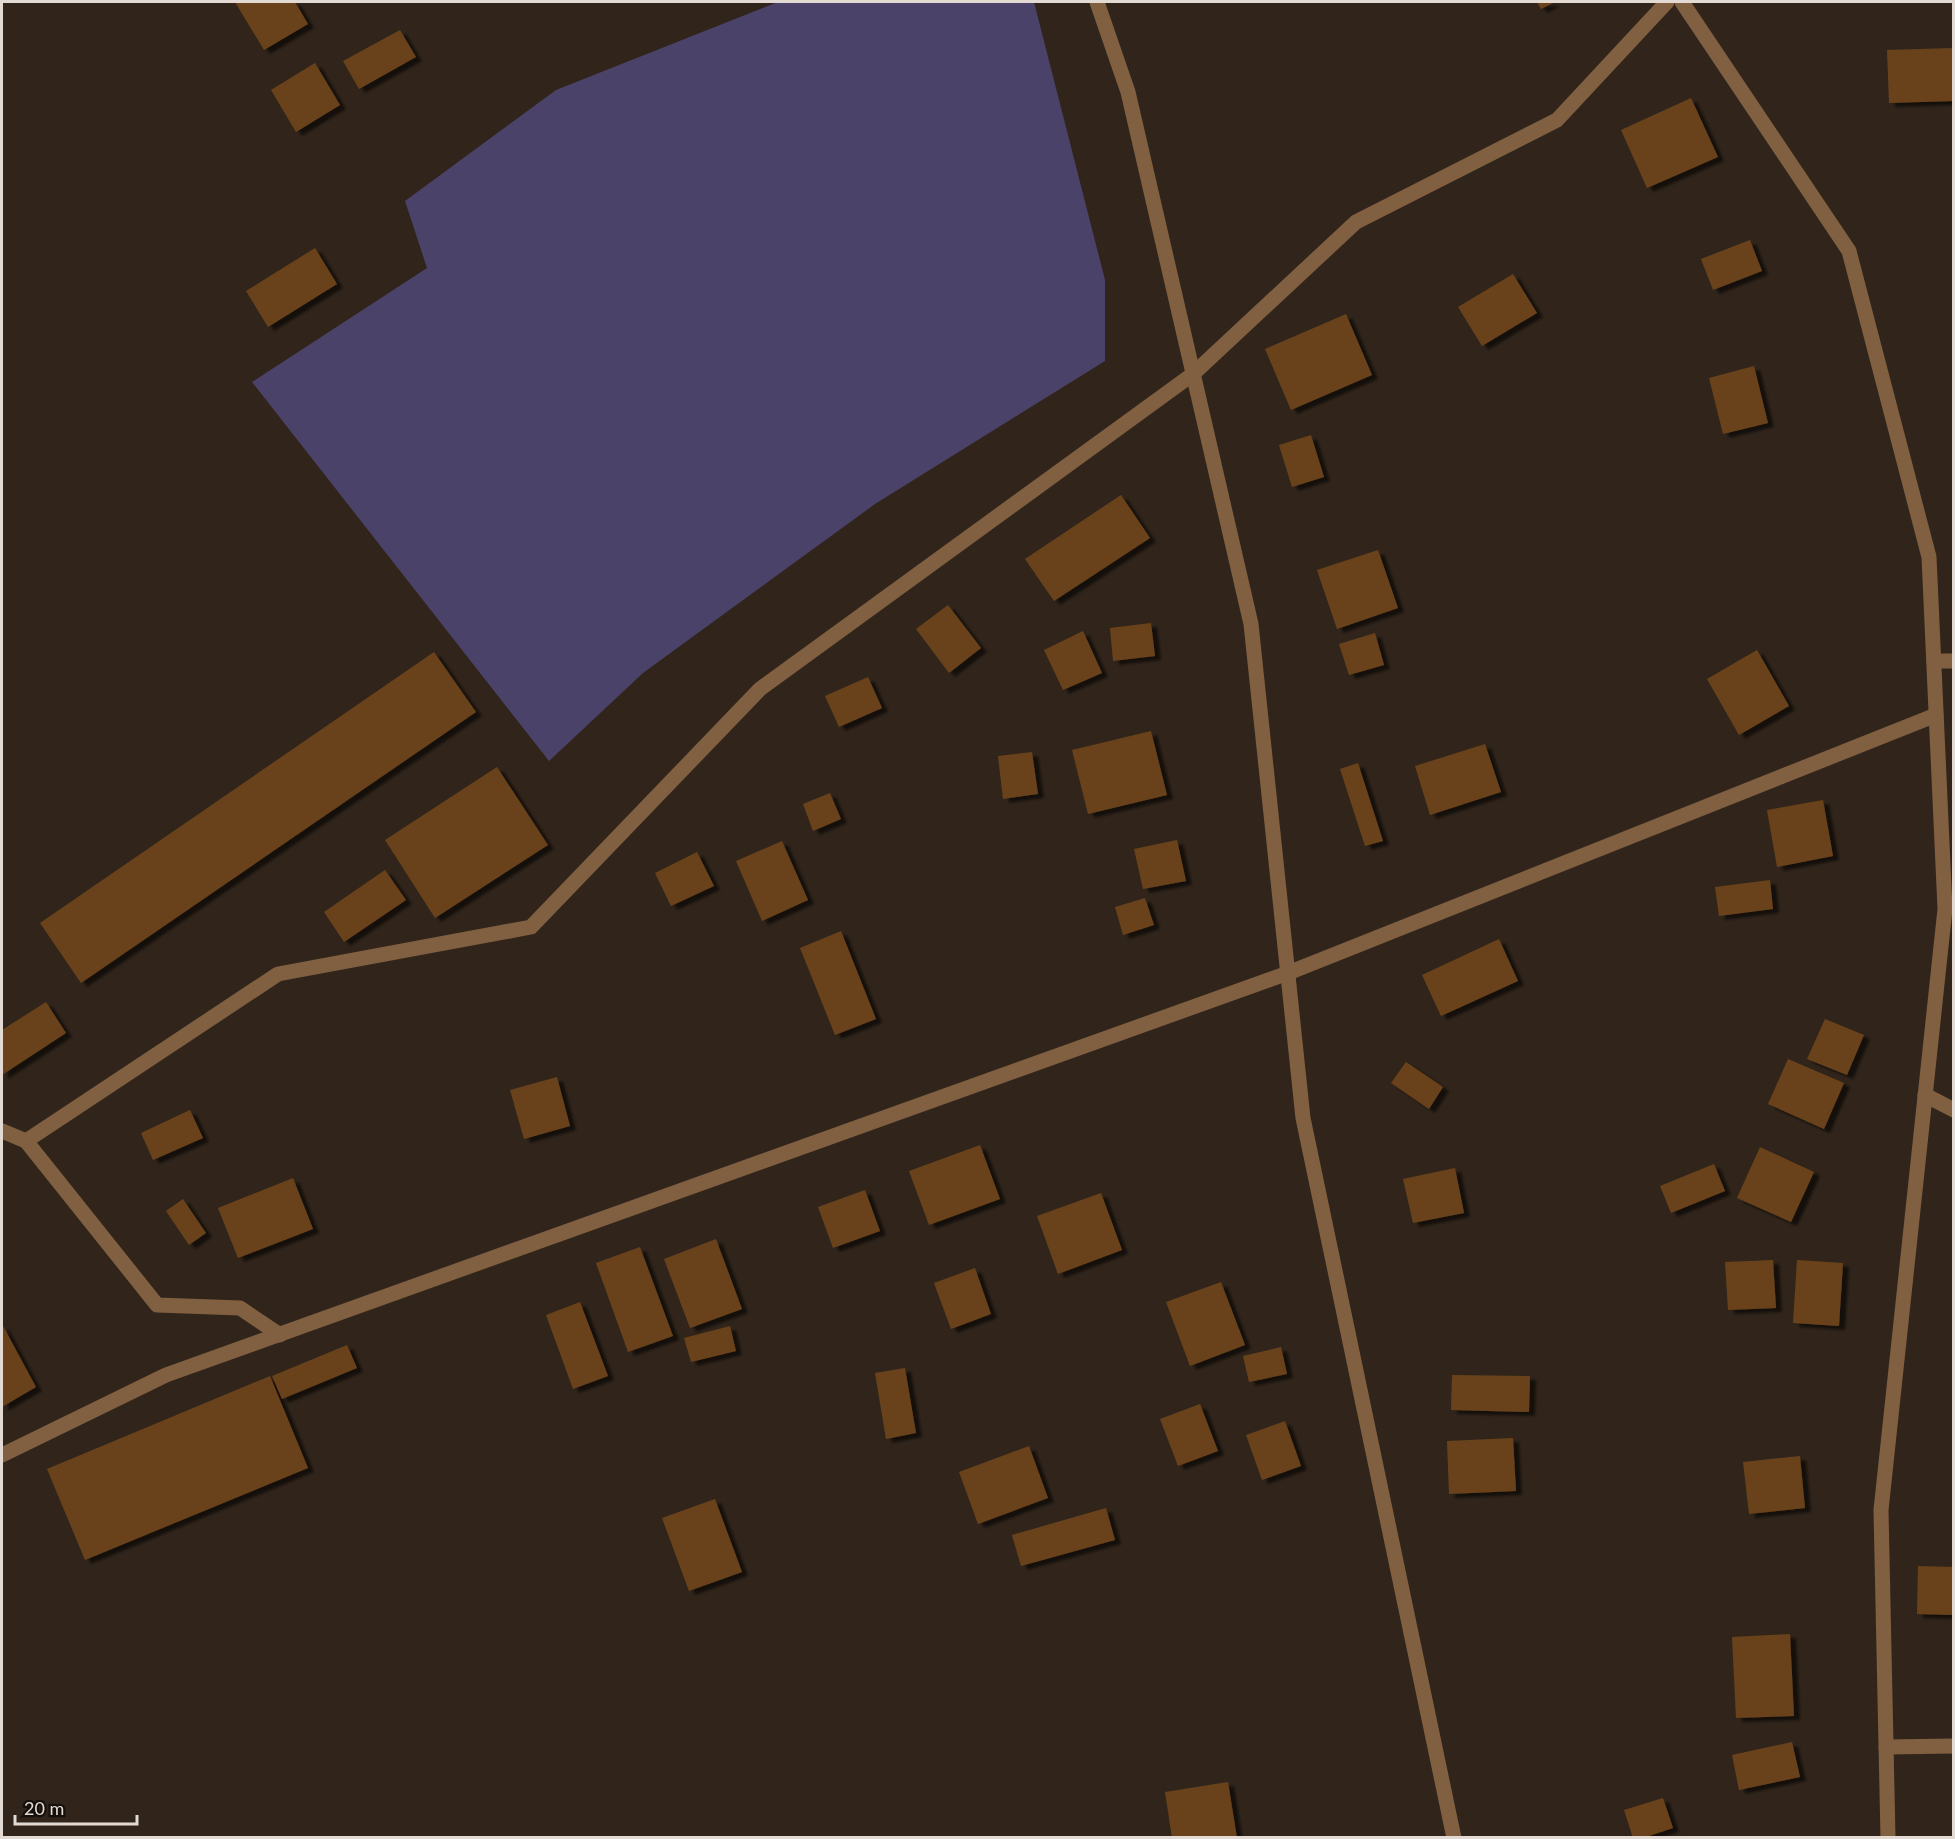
<svg xmlns="http://www.w3.org/2000/svg" width="1955" height="1839" font-family="Lato,sans-serif">
  <style>
    .green { fill: #4a4269 }
    .building { fill: #69431b; filter: url(#shadow) }
    .lines { fill: none; stroke-linecap: round; stroke-linejoin: round }
    .minor { stroke: #816042; stroke-width: 15 }
  </style>
  <defs>
    <filter id="shadow"><feDropShadow dx="6" dy="4" stdDeviation="1.5" flood-color="#0009"/></filter>
  </defs>
  <rect width="100%" height="100%" fill="#31251b"/>
  <path class="green" d="M 778,2 L 1034,2 L 1105,280 L 1105,361 L 875,504 L 643,673 L 549,761 L 252,382 L 427,268 L 405,201 L 556,90 Z"/>
  <g class="building">
    <path d="M 235,2 L 295,2 L 308,24 L 264,50 Z"/>
    <path d="M 1537,2 L 1555,2 L 1541,9 Z"/>
    <path d="M 400,30 L 416,57 L 359,89 L 343,61 Z"/>
    <path d="M 1954,48 L 1954,101 L 1889,103 L 1887,50 Z"/>
    <path d="M 315,63 L 340,105 L 296,132 L 271,90 Z"/>
    <path d="M 1691,98 L 1718,157 L 1647,188 L 1621,130 Z"/>
    <path d="M 1750,240 L 1762,271 L 1713,290 L 1701,259 Z"/>
    <path d="M 315,248 L 337,284 L 268,327 L 246,291 Z"/>
    <path d="M 1513,274 L 1537,313 L 1482,346 L 1458,307 Z"/>
    <path d="M 1346,314 L 1372,375 L 1291,410 L 1265,349 Z"/>
    <path d="M 1754,366 L 1768,423 L 1723,434 L 1709,378 Z"/>
    <path d="M 1311,435 L 1324,477 L 1292,487 L 1279,445 Z"/>
    <path d="M 1121,495 L 1150,538 L 1054,601 L 1025,559 Z"/>
    <path d="M 1378,550 L 1398,608 L 1337,629 L 1317,570 Z"/>
    <path d="M 948,605 L 981,648 L 949,673 L 916,629 Z"/>
    <path d="M 1151,623 L 1155,656 L 1113,661 L 1110,628 Z"/>
    <path d="M 1083,631 L 1102,673 L 1063,690 L 1044,650 Z"/>
    <path d="M 1375,633 L 1384,665 L 1349,675 L 1339,644 Z"/>
    <path d="M 1757,650 L 1789,706 L 1739,735 L 1707,679 Z"/>
    <path d="M 434,652 L 476,712 L 81,983 L 40,923 Z"/>
    <path d="M 868,677 L 882,708 L 839,727 L 825,696 Z"/>
    <path d="M 1151,731 L 1167,795 L 1088,814 L 1072,750 Z"/>
    <path d="M 1485,744 L 1501,792 L 1430,815 L 1415,766 Z"/>
    <path d="M 1032,752 L 1038,794 L 1003,799 L 998,756 Z"/>
    <path d="M 1358,763 L 1383,841 L 1365,846 L 1340,769 Z"/>
    <path d="M 497,767 L 548,845 L 435,918 L 385,840 Z"/>
    <path d="M 830,793 L 841,819 L 813,831 L 803,804 Z"/>
    <path d="M 1823,800 L 1833,856 L 1777,867 L 1767,810 Z"/>
    <path d="M 1177,840 L 1186,881 L 1143,889 L 1134,849 Z"/>
    <path d="M 782,841 L 808,900 L 762,921 L 736,861 Z"/>
    <path d="M 697,852 L 714,886 L 671,906 L 655,873 Z"/>
    <path d="M 385,870 L 406,900 L 344,942 L 324,912 Z"/>
    <path d="M 1770,880 L 1773,909 L 1719,916 L 1715,887 Z"/>
    <path d="M 1145,898 L 1154,925 L 1123,935 L 1115,907 Z"/>
    <path d="M 841,931 L 876,1019 L 835,1035 L 800,948 Z"/>
    <path d="M 1499,939 L 1518,981 L 1441,1016 L 1422,975 Z"/>
    <path d="M 46,1002 L 66,1033 L 2,1075 L 2,1030 Z"/>
    <path d="M 1825,1019 L 1864,1035 L 1847,1075 L 1807,1059 Z"/>
    <path d="M 1788,1059 L 1844,1083 L 1824,1129 L 1768,1104 Z"/>
    <path d="M 1406,1062 L 1443,1087 L 1429,1109 L 1391,1083 Z"/>
    <path d="M 557,1077 L 570,1126 L 524,1139 L 510,1090 Z"/>
    <path d="M 190,1110 L 203,1138 L 153,1160 L 141,1133 Z"/>
    <path d="M 980,1145 L 1000,1199 L 929,1225 L 909,1171 Z"/>
    <path d="M 1760,1147 L 1814,1172 L 1791,1222 L 1737,1198 Z"/>
    <path d="M 1714,1164 L 1725,1191 L 1671,1213 L 1660,1186 Z"/>
    <path d="M 1455,1168 L 1464,1213 L 1413,1223 L 1403,1179 Z"/>
    <path d="M 293,1178 L 313,1229 L 238,1258 L 218,1208 Z"/>
    <path d="M 865,1190 L 880,1231 L 833,1248 L 818,1207 Z"/>
    <path d="M 1101,1193 L 1122,1250 L 1058,1274 L 1037,1216 Z"/>
    <path d="M 183,1199 L 206,1233 L 189,1245 L 166,1211 Z"/>
    <path d="M 716,1239 L 742,1309 L 690,1328 L 664,1259 Z"/>
    <path d="M 640,1247 L 673,1336 L 628,1352 L 596,1263 Z"/>
    <path d="M 1773,1260 L 1776,1308 L 1728,1310 L 1725,1262 Z"/>
    <path d="M 1797,1260 L 1843,1263 L 1839,1326 L 1793,1323 Z"/>
    <path d="M 975,1268 L 991,1314 L 951,1329 L 934,1283 Z"/>
    <path d="M 1221,1282 L 1245,1345 L 1190,1366 L 1166,1302 Z"/>
    <path d="M 580,1302 L 608,1376 L 573,1389 L 546,1315 Z"/>
    <path d="M 2,1324 L 36,1387 L 2,1407 Z"/>
    <path d="M 730,1326 L 736,1351 L 691,1362 L 684,1338 Z"/>
    <path d="M 347,1345 L 357,1368 L 282,1399 L 272,1376 Z"/>
    <path d="M 1281,1347 L 1287,1374 L 1249,1382 L 1243,1356 Z"/>
    <path d="M 905,1368 L 916,1433 L 886,1439 L 875,1373 Z"/>
    <path d="M 1452,1375 L 1530,1376 L 1529,1412 L 1451,1410 Z"/>
    <path d="M 270,1376 L 308,1468 L 85,1560 L 47,1469 Z"/>
    <path d="M 1200,1404 L 1218,1451 L 1178,1466 L 1160,1419 Z"/>
    <path d="M 1285,1421 L 1301,1466 L 1262,1480 L 1246,1435 Z"/>
    <path d="M 1513,1438 L 1516,1491 L 1449,1494 L 1447,1441 Z"/>
    <path d="M 1029,1446 L 1048,1498 L 978,1524 L 959,1472 Z"/>
    <path d="M 1800,1456 L 1805,1508 L 1749,1514 L 1743,1462 Z"/>
    <path d="M 715,1499 L 742,1572 L 689,1591 L 662,1518 Z"/>
    <path d="M 1106,1508 L 1115,1540 L 1021,1566 L 1012,1535 Z"/>
    <path d="M 1918,1566 L 1954,1567 L 1954,1615 L 1917,1614 Z"/>
    <path d="M 1790,1634 L 1794,1716 L 1736,1718 L 1732,1637 Z"/>
    <path d="M 1792,1742 L 1800,1777 L 1739,1790 L 1732,1755 Z"/>
    <path d="M 1228,1782 L 1237,1838 L 1172,1838 L 1165,1792 Z"/>
    <path d="M 1663,1798 L 1673,1828 L 1643,1838 L 1633,1838 L 1624,1810 Z"/>
  </g>
  <g class="lines">
    <g class="minor">
      <path d="M 1097,2 L 1128,92 L 1251,624 L 1303,1118 L 1454,1838"/>
      <path d="M 1682,2 L 1849,251 L 1929,557 L 1945,909 L 1881,1510 L 1888,1838"/>
      <path d="M 1934,661 L 1954,661"/>
      <path d="M 1925,1095 L 1954,1110"/>
      <path d="M 2,1131 L 26,1141 L 157,1305 L 240,1308 L 280,1335"/>
      <path d="M 26,1141 L 278,974 L 531,927 L 760,689 L 1193,374 L 1356,222 L 1557,120 L 1667,2"/>
      <path d="M 2,1455 L 166,1375 L 1288,973 L 1936,715"/>
      <path d="M 1886,1747 L 1954,1746"/>
    </g>
  </g>
  <rect width="1955" height="1839" fill="none" stroke="#e2dad3" stroke-width="6"/>
  <path d="M15 1815v9h122v-9" fill="none" stroke="#e2dad3" stroke-width="3"/>
  <text x="24" y="1815" font-size="18" fill="#e2dad3" stroke="#150f0b" stroke-width="4.5" paint-order="stroke">20 m</text>
</svg>
